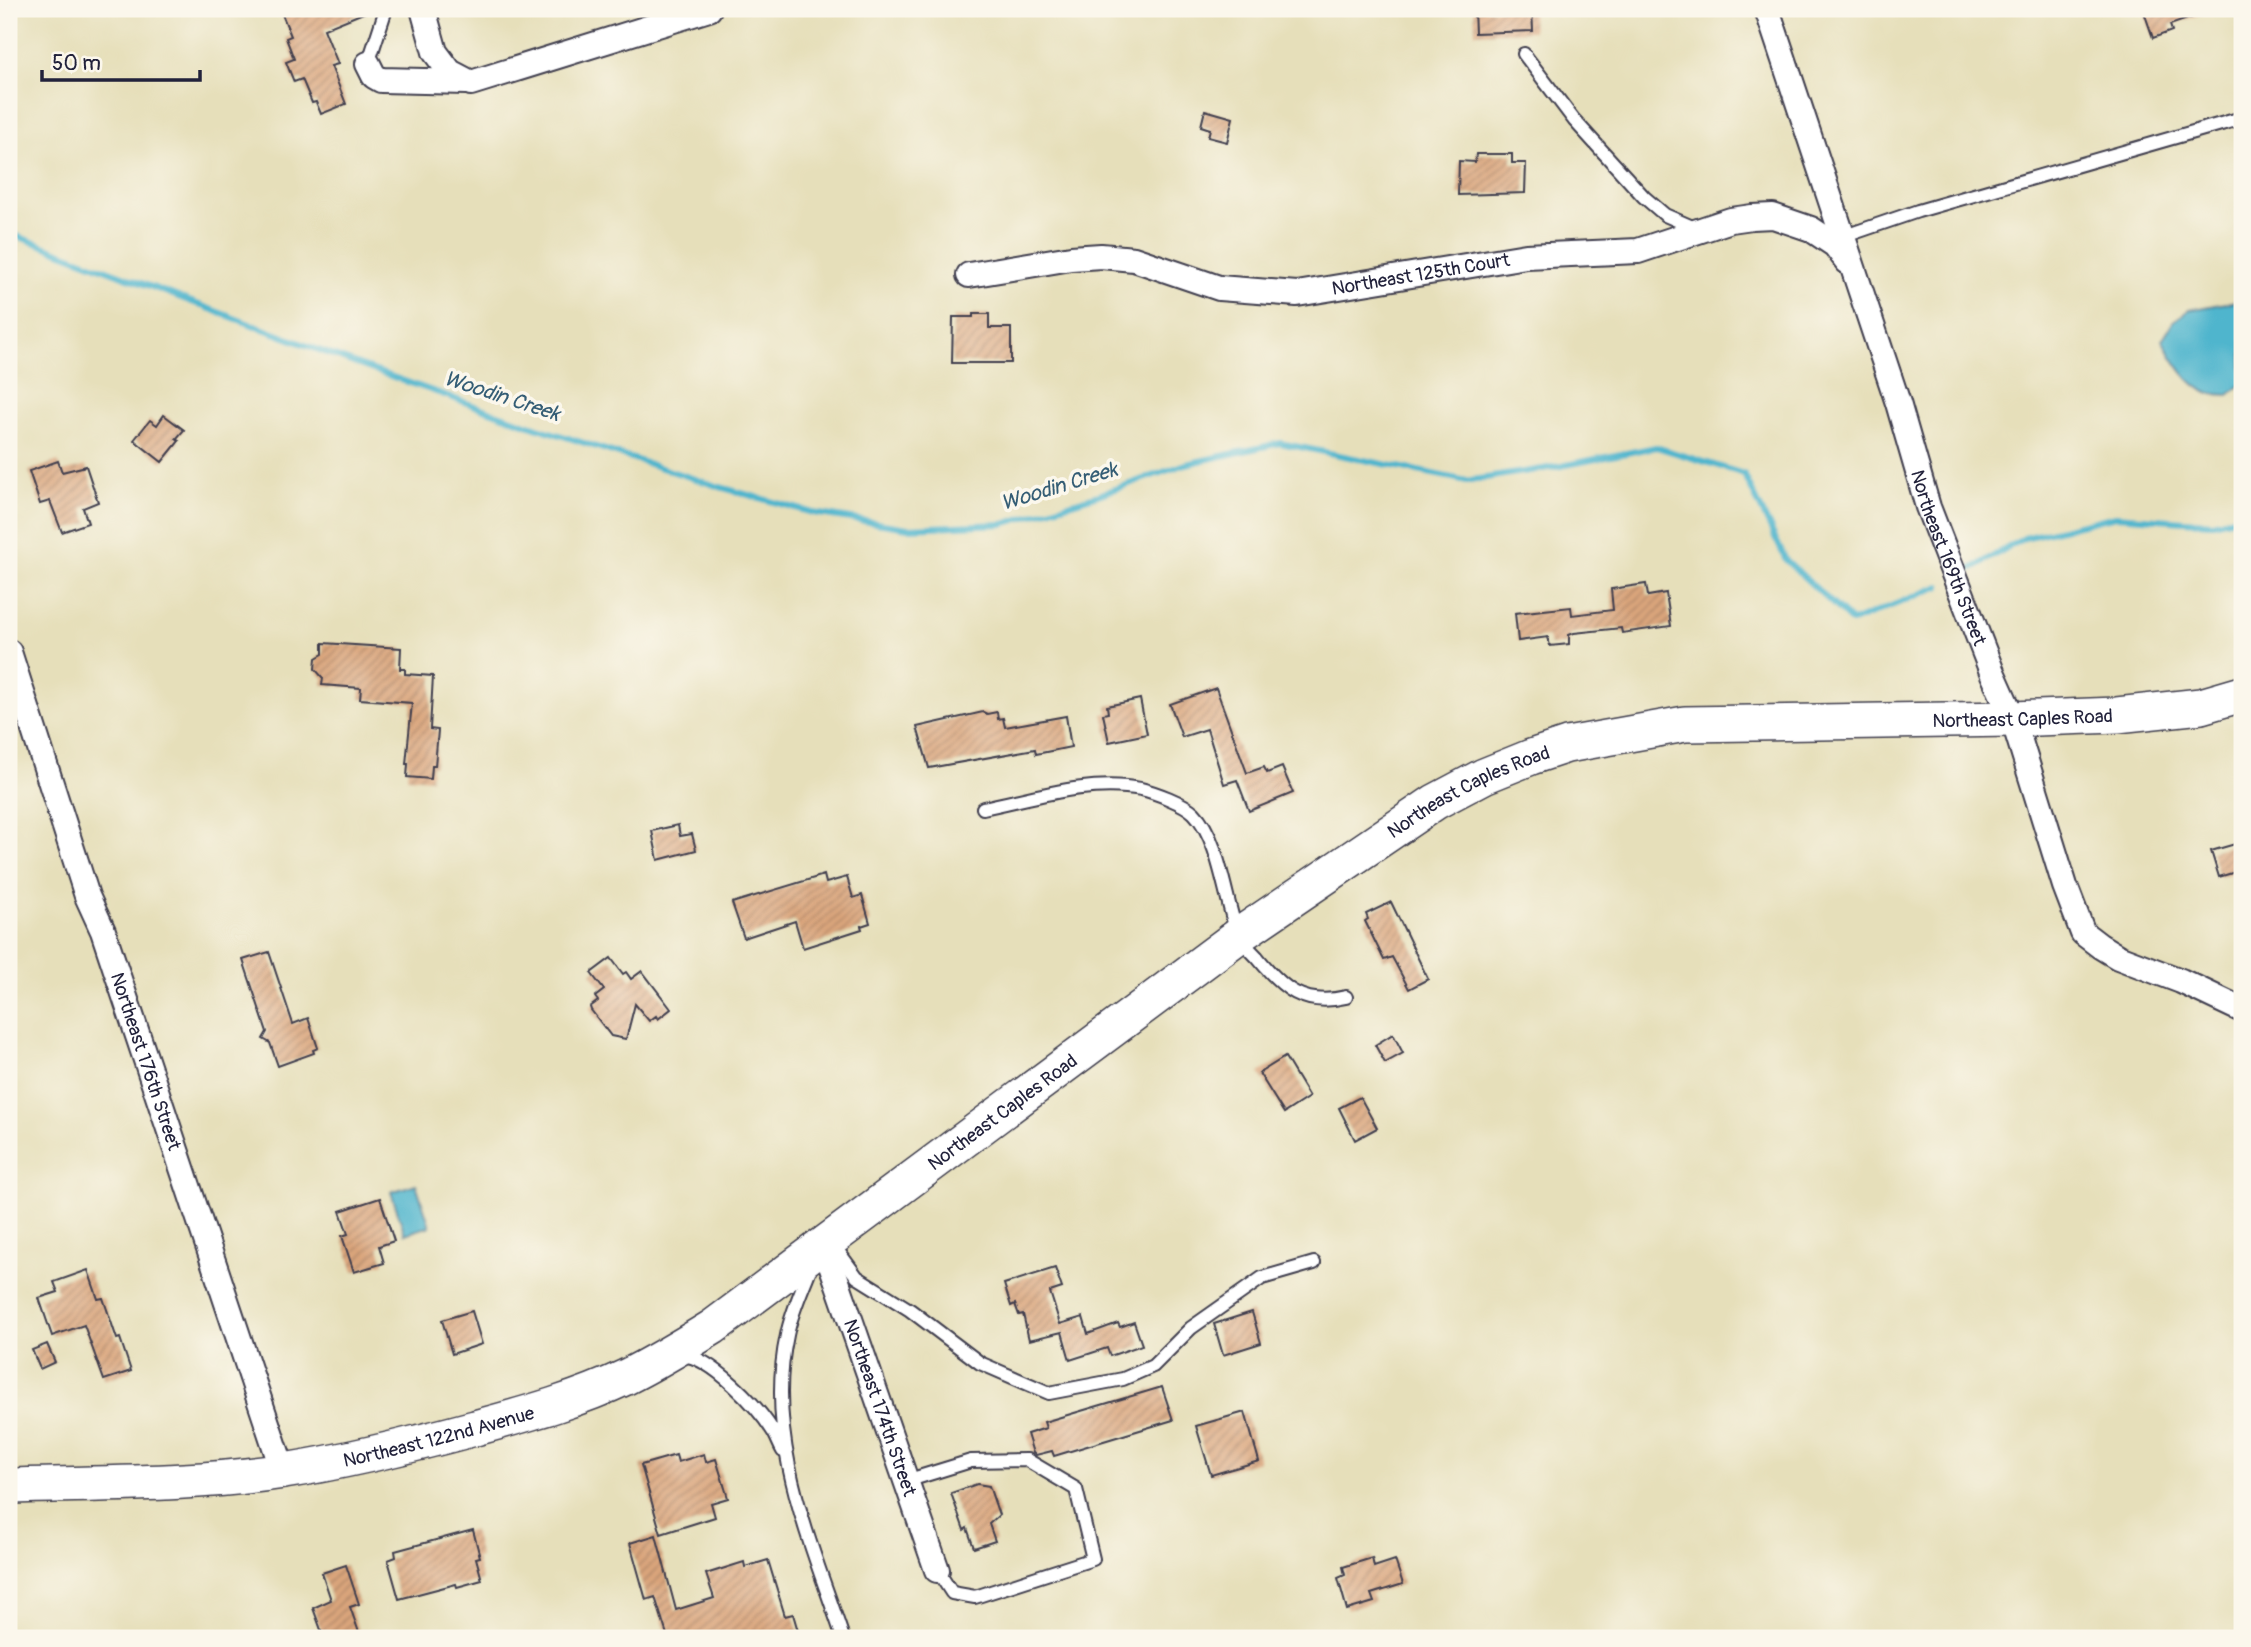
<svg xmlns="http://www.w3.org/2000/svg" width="2251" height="1647" font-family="Pangolin,sans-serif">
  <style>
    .water { fill: #4fb5cd; stroke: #386c84; stroke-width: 2 }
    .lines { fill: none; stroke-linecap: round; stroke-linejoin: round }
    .stream { stroke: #4fb5cd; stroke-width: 6 }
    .building { fill: url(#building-hatch) }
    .lane-casing { stroke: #3f3e4e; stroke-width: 16 }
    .street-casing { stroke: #3f3e4e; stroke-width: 28 }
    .secondary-casing { stroke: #3f3e4e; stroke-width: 38 }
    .lane { stroke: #fff; stroke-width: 12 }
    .street { stroke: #fff; stroke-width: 24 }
    .secondary { stroke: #fff; stroke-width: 35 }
    .labels { text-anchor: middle; stroke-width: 7; stroke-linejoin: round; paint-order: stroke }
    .street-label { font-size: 19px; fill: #22223b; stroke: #fbf7ec }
    .water-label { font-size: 21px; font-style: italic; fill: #345d75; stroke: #fbf7ec }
  </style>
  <defs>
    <pattern id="building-hatch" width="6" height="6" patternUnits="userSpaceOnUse" patternTransform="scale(1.75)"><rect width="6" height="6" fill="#daa57c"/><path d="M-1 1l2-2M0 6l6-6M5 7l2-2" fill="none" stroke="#b08667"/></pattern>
  </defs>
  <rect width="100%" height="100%" fill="#fbf7ec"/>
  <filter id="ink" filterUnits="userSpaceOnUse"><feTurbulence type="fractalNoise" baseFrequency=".0143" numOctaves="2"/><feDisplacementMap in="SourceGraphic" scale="14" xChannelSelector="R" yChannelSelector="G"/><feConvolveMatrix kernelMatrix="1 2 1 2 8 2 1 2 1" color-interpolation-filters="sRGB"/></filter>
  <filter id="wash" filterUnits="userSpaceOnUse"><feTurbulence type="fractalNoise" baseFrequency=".00686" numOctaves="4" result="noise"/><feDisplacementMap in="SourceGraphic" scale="28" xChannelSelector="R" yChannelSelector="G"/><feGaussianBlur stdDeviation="1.57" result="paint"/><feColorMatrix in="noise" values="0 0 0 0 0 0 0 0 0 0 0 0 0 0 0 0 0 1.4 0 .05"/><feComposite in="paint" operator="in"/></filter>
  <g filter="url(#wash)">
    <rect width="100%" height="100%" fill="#e6dfba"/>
    <g class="water">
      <path d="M 2242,300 L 2242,384 L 2229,395 C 2222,394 2212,395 2206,392 C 2186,383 2173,358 2162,340 L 2174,321 L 2189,310 Z"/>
      <path d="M 416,1184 L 430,1226 L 405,1234 L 391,1192 Z"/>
    </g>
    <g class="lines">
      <g class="stream">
        <path d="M 9,233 L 356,364 L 538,428 L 720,487 L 813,513 L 908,528 L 1003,524 L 1095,496 L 1186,464 L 1280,443 L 1467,481 L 1561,466 L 1656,447 L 1744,474 L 1786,560 L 1852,622 L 1940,586"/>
        <path d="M 1971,569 L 2024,538 L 2116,516 L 2212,523 L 2242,516"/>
      </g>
    </g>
    <g id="blocks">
      <g class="building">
        <path d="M 296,9 L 373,9 L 324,29 L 338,64 L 331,66 L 346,104 L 321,114 L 316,102 L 312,103 L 302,79 L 294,82 L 286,62 L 294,59 L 286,38 L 291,36 L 282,14 Z"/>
        <path d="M 1474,9 L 1532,9 L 1533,31 L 1475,33 Z"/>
        <path d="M 2143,9 L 2210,9 L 2210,11 L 2170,25 L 2172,31 L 2153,38 Z"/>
        <path d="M 1205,110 L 1233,118 L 1227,142 L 1208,137 L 1210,129 L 1201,126 Z"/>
        <path d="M 1476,154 L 1512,154 L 1512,163 L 1526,163 L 1525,193 L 1458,195 L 1459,161 L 1475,162 Z"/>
        <path d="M 973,314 L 989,314 L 989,328 L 1011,328 L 1011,363 L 952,363 L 953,317 L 973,317 Z"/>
        <path d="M 164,415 L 184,430 L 176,439 L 179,441 L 162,462 L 134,440 L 150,420 L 157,425 Z"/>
        <path d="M 58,461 L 62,472 L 86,466 L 98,502 L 83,508 L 88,523 L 62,532 L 50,501 L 40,504 L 29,471 Z"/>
        <path d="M 1646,584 L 1648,596 L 1666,593 L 1671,626 L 1622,633 L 1621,628 L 1574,633 L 1569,635 L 1569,644 L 1550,646 L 1548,637 L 1518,641 L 1515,613 L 1571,607 L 1572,615 L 1613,610 L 1611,589 Z"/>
        <path d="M 323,643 L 401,648 L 400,669 L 405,669 L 405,674 L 433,676 L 430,729 L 438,730 L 435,766 L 432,766 L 431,779 L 407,777 L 408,764 L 406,764 L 412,703 L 360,699 L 361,688 L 322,685 L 323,678 L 315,669 L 316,658 L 323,654 Z"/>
        <path d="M 1216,688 L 1247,773 L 1264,767 L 1267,773 L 1282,767 L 1293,793 L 1249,811 L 1237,780 L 1224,784 L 1207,729 L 1182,737 L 1170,704 Z"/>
        <path d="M 1140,699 L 1147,734 L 1109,742 L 1103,714 L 1108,713 L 1107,706 Z"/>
        <path d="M 983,712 L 987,714 L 997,712 L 998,719 L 1003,718 L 1005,727 L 1066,716 L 1071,747 L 1036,754 L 1035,749 L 929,768 L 917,727 Z"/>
        <path d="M 678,825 L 680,836 L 692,834 L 696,850 L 658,860 L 652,831 Z"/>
        <path d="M 2242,842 L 2242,870 L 2219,877 L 2211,851 Z"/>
        <path d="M 824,875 L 826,883 L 847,877 L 853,898 L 862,895 L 870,923 L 861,926 L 862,929 L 803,948 L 795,921 L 744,938 L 732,903 Z"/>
        <path d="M 1391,902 L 1428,979 L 1409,989 L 1392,957 L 1384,960 L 1365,921 L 1368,919 L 1366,914 Z"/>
        <path d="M 269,952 L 293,1024 L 308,1018 L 318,1048 L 313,1050 L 314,1053 L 278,1066 L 270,1043 L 263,1039 L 267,1032 L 243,960 Z"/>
        <path d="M 611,958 L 623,974 L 626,972 L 631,979 L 642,971 L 671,1009 L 658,1019 L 656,1016 L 649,1021 L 635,1004 L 626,1039 L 611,1036 L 591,1010 L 590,1007 L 598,1001 L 595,997 L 604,990 L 591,973 Z"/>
        <path d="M 1393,1034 L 1403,1053 L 1385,1063 L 1375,1045 Z"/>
        <path d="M 1285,1057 L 1309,1097 L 1284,1113 L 1259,1073 Z"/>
        <path d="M 1360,1097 L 1377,1128 L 1355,1140 L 1339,1108 Z"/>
        <path d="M 380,1198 L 394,1241 L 379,1246 L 384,1263 L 354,1272 L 342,1236 L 348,1234 L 340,1211 Z"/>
        <path d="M 1055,1268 L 1062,1288 L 1050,1292 L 1060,1324 L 1083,1317 L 1088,1334 L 1118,1323 L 1120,1327 L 1134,1322 L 1142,1345 L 1110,1356 L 1107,1348 L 1070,1360 L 1062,1332 L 1029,1340 L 1023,1314 L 1019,1315 L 1015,1304 L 1011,1306 L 1004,1284 Z"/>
        <path d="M 88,1270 L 98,1299 L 103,1298 L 117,1339 L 120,1338 L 131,1371 L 104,1380 L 84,1325 L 52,1336 L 39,1298 L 58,1292 L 54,1282 Z"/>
        <path d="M 472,1311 L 482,1344 L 452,1354 L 442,1320 Z"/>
        <path d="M 1252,1312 L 1261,1343 L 1223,1355 L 1214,1324 Z"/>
        <path d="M 47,1344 L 55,1362 L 40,1369 L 32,1350 Z"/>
        <path d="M 1162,1387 L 1173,1420 L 1054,1456 L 1052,1451 L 1036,1455 L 1033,1453 L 1027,1434 L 1046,1428 L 1044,1422 Z"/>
        <path d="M 1245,1412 L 1259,1461 L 1211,1475 L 1196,1426 Z"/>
        <path d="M 704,1454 L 706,1462 L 716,1459 L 728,1498 L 711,1503 L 715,1517 L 661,1534 L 641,1465 L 676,1455 L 678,1462 Z"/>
        <path d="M 977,1484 L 989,1486 L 999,1515 L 989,1524 L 995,1541 L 974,1548 L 967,1528 L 964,1530 L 951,1493 Z"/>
        <path d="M 473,1530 L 480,1557 L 476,1558 L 482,1580 L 457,1587 L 456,1584 L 399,1599 L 388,1560 L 396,1557 L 395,1551 Z"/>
        <path d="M 656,1535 L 676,1610 L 714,1598 L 706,1574 L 744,1562 L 745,1567 L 768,1560 L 785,1616 L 793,1614 L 800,1638 L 668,1638 L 655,1597 L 646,1600 L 630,1543 Z"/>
        <path d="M 1372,1558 L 1374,1567 L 1395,1560 L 1403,1584 L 1371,1594 L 1374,1602 L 1347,1610 L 1338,1578 L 1345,1575 L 1343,1567 Z"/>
        <path d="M 346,1565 L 359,1604 L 350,1607 L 361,1638 L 324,1638 L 313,1608 L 331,1600 L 322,1573 Z"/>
      </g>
    </g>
  </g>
  <g filter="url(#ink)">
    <use href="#blocks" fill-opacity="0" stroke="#3f3e4e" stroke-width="2"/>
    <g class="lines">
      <defs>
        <g id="lane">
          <path d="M 1524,54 L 1574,120 L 1644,197 L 1665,215 L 1697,229"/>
          <path d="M 368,64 L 386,9"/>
          <path d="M 1842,237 L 1918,211 L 2242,118"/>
          <path d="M 983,808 C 1033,798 1089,779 1141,789 C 1154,792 1184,803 1194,813 C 1219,838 1225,899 1237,932 C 1241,941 1250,950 1257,957 C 1283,989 1303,1007 1346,997"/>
          <path d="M 832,1243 L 857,1277 L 910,1310 L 980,1363 L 1049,1393 L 1123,1379 L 1153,1366 L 1191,1328 L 1262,1278 L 1314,1263"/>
          <path d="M 812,1264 C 803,1288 792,1310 787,1335 C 764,1439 811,1542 843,1638"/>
          <path d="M 682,1355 C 712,1357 758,1407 773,1431 C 777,1437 779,1444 783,1451"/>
          <path d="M 906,1481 L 971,1461 L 1027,1460 L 1076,1489 L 1093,1559 L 975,1597 L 952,1593 L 937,1570"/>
        </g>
        <g id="street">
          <path d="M 423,9 L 435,52 L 450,72 L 471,83 L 709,9"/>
          <path id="s1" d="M 1767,9 L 1898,403 L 1928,507 L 1992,672 L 2013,719 L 2065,886 L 2083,933 L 2100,946 L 2118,957 L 2181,981 L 2242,1010"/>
          <path d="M 368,64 L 374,76 L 381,80 L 467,82"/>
          <path id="s2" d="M 969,275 L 1071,258 L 1101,256 L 1134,259 L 1219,288 L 1297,294 L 1526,256 L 1638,251 L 1731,220 L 1752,217 L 1773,216 L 1811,229 L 1835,245 L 1847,261"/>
          <path id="s3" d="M 9,652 L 87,896 L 103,931 L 283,1471"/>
          <path id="s4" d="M 824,1244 L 937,1570"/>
        </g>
        <g id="secondary">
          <path id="s5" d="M 9,1486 C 100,1483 193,1485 284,1471 C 348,1461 412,1445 475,1428 C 526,1414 578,1400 626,1377 C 656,1362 684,1345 713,1327 L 1238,936 L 1435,802 L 1484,776 L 1531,757 L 1567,745 L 1685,724 L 2013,719 L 2117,715 L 2201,706 L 2242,694"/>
        </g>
      </defs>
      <use href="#lane" class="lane-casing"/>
      <use href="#street" class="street-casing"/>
      <use href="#secondary" class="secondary-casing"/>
      <use href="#lane" class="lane"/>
      <use href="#street" class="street"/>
      <use href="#secondary" class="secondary"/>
    </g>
  </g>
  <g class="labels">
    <g class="street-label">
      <text dy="7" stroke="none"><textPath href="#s2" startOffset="460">Northeast 125th Court</textPath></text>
      <text dy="7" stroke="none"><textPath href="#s1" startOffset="578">Northeast 169th Street</textPath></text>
      <text dy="7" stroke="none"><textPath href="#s5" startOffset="2226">Northeast Caples Road</textPath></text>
      <text dy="7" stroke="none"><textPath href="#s5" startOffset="1659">Northeast Caples Road</textPath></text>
      <text dy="7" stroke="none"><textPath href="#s3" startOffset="432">Northeast 176th Street</textPath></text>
      <text dy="7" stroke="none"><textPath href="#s5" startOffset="1092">Northeast Caples Road</textPath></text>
      <text dy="7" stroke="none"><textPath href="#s4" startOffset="173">Northeast 174th Street</textPath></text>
      <text dy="7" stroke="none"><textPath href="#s5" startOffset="434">Northeast 122nd Avenue</textPath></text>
    </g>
    <g class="water-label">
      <text transform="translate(502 396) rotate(18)" y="7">Woodin Creek</text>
      <text transform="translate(1059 486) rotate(-17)" y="7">Woodin Creek</text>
    </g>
  </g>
  <rect width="2251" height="1647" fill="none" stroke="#fbf7ec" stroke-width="35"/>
  <path d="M42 70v10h158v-10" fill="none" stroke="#22223b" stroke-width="3.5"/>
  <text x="52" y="70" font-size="21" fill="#22223b" stroke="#fbf7ec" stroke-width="5" paint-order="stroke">50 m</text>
</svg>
